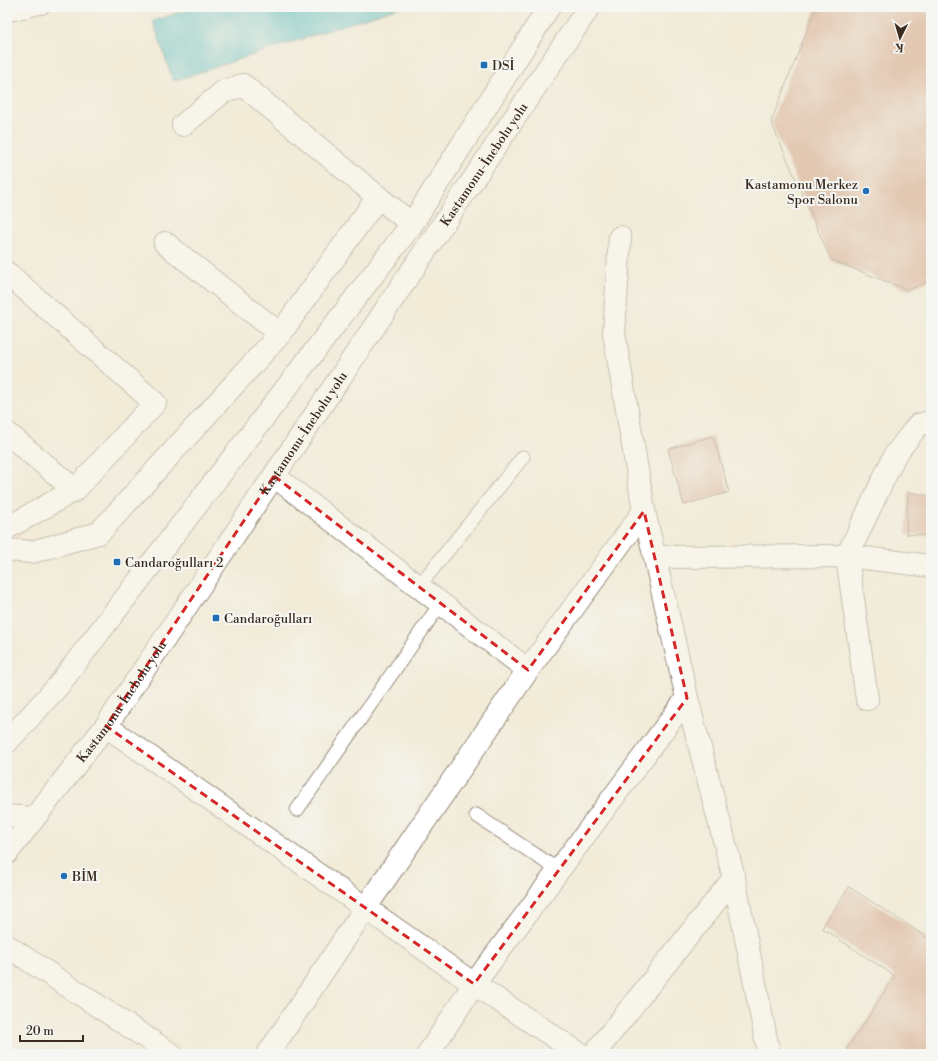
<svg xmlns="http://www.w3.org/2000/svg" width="938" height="1061" font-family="'Libre Bodoni',serif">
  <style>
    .water { fill: #51beca; stroke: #467474 }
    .building { fill: #d09b82 }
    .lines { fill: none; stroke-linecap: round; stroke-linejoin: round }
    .lane-casing { stroke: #968a7b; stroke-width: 15 }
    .street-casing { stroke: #968a7b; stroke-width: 24 }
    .primary-casing { stroke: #968a7b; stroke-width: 24 }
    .lane { stroke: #fff; stroke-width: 13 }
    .street { stroke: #fff; stroke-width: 22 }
    .primary { stroke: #fff; stroke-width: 22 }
    .marked { fill: none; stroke: #d62828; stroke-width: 3; stroke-dasharray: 8 5; stroke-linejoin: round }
    .poi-dot { fill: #1f6fb2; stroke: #f6f6f2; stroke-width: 1.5 }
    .labels { text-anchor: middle; stroke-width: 4; stroke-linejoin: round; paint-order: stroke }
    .poi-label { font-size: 13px; fill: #3b2a1e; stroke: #f6f6f2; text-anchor: start }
    .street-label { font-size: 13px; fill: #3b2a1e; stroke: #f6f6f2 }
  </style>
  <rect width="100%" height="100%" fill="#f6f6f2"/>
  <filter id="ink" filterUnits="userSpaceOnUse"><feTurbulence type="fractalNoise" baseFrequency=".025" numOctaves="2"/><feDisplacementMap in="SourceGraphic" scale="8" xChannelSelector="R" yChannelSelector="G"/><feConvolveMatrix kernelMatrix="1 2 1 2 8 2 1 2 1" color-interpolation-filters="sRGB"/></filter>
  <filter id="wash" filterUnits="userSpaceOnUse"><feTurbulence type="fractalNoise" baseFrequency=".012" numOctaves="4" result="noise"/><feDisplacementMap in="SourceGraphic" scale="16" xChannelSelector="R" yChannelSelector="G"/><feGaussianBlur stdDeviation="0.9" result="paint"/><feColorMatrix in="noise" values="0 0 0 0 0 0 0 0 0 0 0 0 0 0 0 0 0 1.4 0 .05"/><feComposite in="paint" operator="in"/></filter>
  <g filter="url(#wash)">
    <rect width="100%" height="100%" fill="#f1ebd8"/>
    <path class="water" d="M 195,7 L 400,7 L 173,81 L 153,21 Z"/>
    <g id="blocks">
      <g class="building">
        <path d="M 823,7 L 914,7 L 931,14 L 931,280 L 908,290 L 831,260 L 771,122 L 815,10 Z"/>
        <path d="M 713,436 L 729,492 L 684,505 L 668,449 Z"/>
        <path d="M 908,492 L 931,496 L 931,536 L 906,534 Z"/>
        <path d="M 849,887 L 931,940 L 931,1047 L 926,1054 L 854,1054 L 847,1049 L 895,976 L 822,928 Z"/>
      </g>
    </g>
  </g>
  <g filter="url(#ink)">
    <use href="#blocks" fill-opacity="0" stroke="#968a7b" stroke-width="1"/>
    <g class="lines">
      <defs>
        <g id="lane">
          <path d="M 7,15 L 43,7"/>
          <path d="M 419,586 L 523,457"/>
          <path d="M 297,810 L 441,603"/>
          <path d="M 476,815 L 558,870"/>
        </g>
        <g id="street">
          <path d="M 183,125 L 223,92 L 243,85 L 378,197"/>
          <path d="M 620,237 L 614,333 L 644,511 L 687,698 L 734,878 L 769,1054"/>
          <path d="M 165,243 L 280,334"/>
          <path d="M 7,273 L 155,403 L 75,490 L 7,528"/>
          <path d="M 7,433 L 75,490"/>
          <path d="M 274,476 L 528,670"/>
          <path d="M 7,550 L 32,552 L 99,533 L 280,334 L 378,197 L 412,224"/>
          <path d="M 655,557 L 847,556 L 931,566"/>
          <path d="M 867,699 L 847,556 L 895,455 L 918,425 L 931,422"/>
          <path d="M 106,726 L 474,984 L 580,1054"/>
          <path d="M 7,946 L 171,1054"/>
          <path d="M 268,1054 L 366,907 L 528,670 L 644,511"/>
          <path d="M 428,1054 L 474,984 L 687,698"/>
          <path d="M 594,1054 L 734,878"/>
        </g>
        <g id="primary">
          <path d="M 7,742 L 58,686 L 412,224 L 549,7"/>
          <path d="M 7,816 L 34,818"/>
          <path id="s1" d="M 7,853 L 106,726 L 589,7"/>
        </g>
      </defs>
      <use href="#lane" class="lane-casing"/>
      <use href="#street" class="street-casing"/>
      <use href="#primary" class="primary-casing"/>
      <use href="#lane" class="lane"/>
      <use href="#street" class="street"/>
      <use href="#primary" class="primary"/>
    </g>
  </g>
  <path d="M0 0H938V1061H0ZM 274,476 L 528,670 L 644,511 L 687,698 L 474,984 L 106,726 Z" fill="#f1ebd8" fill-opacity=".55" fill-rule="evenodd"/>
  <path class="marked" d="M 274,476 L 528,670 L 644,511 L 687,698 L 474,984 L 106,726 Z"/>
  <g class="poi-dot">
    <rect x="480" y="61" width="8" height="8" rx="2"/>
    <circle cx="866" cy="191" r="4"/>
    <rect x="113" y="558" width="8" height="8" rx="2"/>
    <rect x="212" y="614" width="8" height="8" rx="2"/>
    <circle cx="64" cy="876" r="4"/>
  </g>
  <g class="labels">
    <g class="poi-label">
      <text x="492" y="70">DSİ</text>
      <text x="858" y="189" text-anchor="end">Kastamonu Merkez<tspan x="858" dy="15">Spor Salonu</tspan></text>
      <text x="125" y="567">Candaroğulları 2</text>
      <text x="224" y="623">Candaroğulları</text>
      <text x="72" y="881">BİM</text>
    </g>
    <g class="street-label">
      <text dy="5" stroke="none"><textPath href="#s1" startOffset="838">Kastamonu-İnebolu yolu</textPath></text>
      <text dy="5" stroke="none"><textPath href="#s1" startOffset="514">Kastamonu-İnebolu yolu</textPath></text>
      <text dy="5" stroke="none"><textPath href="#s1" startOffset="190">Kastamonu-İnebolu yolu</textPath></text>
    </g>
  </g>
  <rect width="938" height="1061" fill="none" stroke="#f6f6f2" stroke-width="24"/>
  <g transform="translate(900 38) rotate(185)" stroke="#f6f6f2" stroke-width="3" paint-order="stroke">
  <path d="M0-3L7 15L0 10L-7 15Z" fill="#3b2a1e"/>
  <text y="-6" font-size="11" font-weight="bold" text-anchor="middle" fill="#3b2a1e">K</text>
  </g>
  <path d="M20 1035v6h63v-6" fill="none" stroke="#3b2a1e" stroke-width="2"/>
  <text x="26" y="1035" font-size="12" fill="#3b2a1e" stroke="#f6f6f2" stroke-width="3" paint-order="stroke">20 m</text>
</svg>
